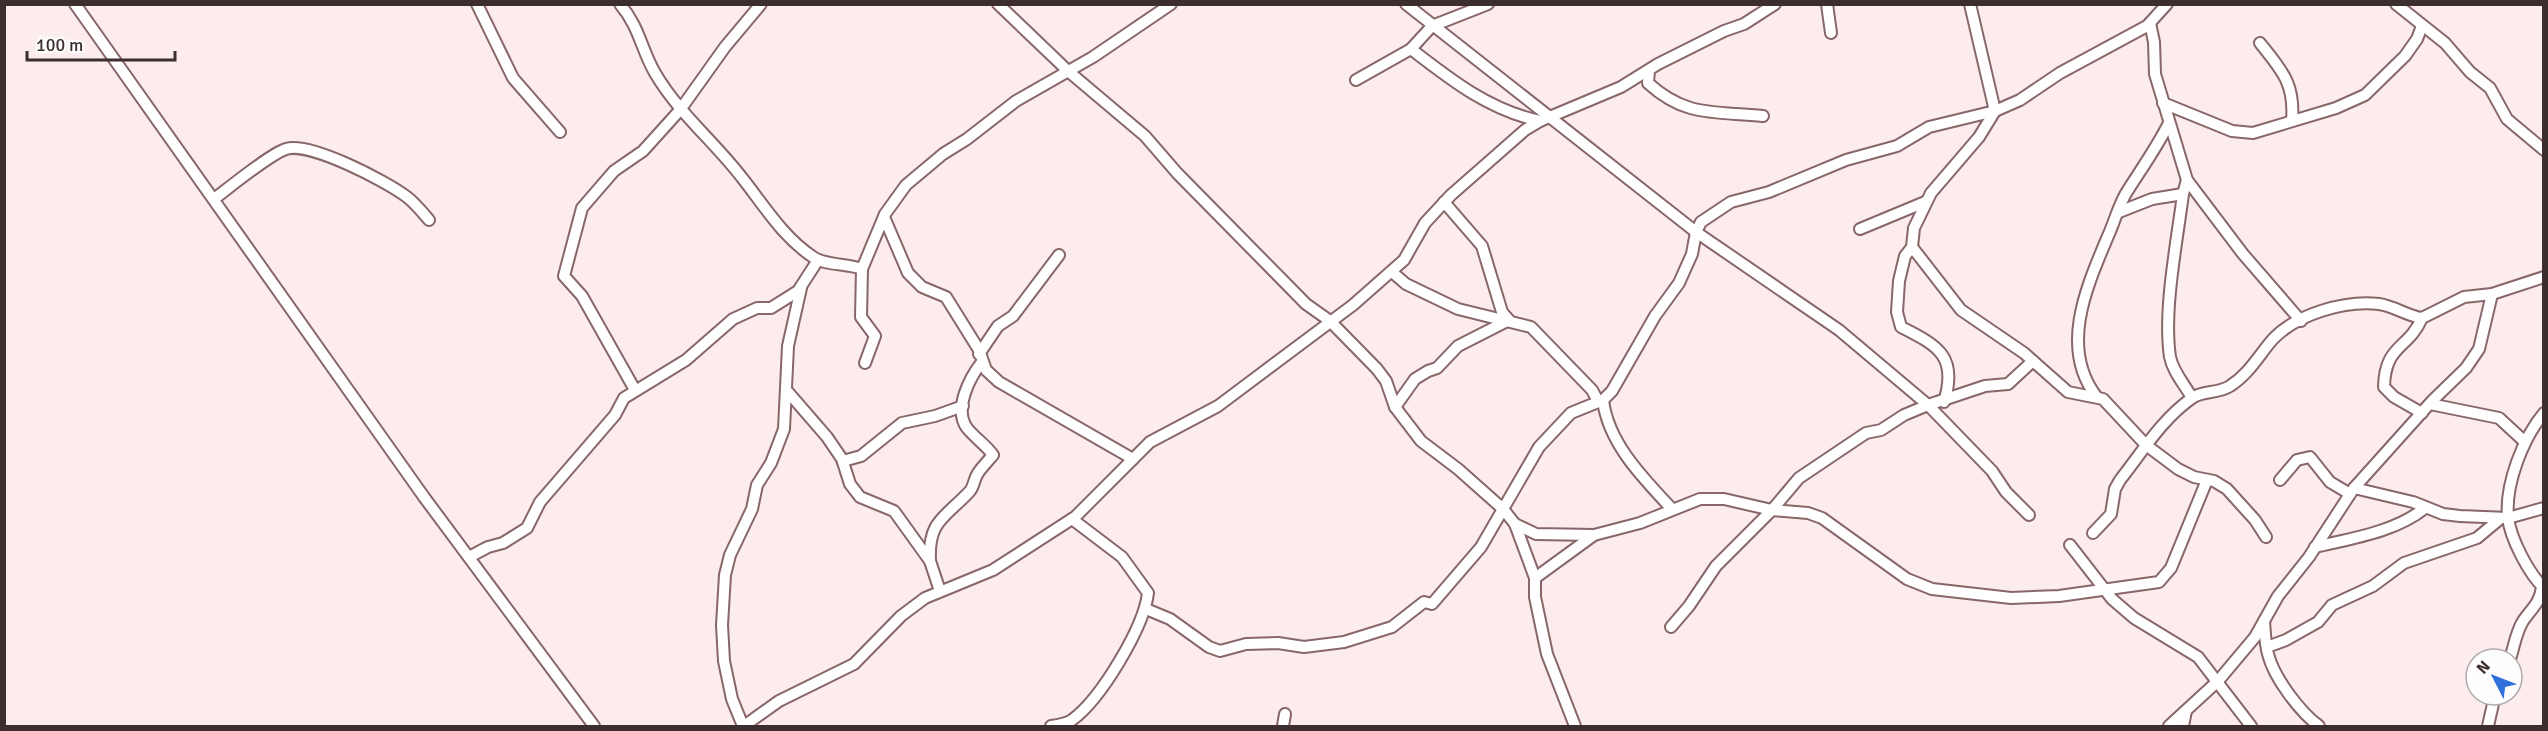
<svg xmlns="http://www.w3.org/2000/svg" width="2548" height="731" font-family="Signika,sans-serif">
  <style>
    .lines { fill: none; stroke-linecap: round; stroke-linejoin: round }
    .minor-casing { stroke: #886669; stroke-width: 14 }
    .minor { stroke: #fff; stroke-width: 10 }
  </style>
  <rect width="100%" height="100%" fill="#fceced"/>
  <g class="lines">
    <defs>
      <g id="minor">
        <path d="M 75,4 L 424,497 L 594,726"/>
        <path d="M 477,4 L 513,78 L 560,132"/>
        <path d="M 620,4 C 640,28 641,49 655,73 C 679,114 715,142 743,179 C 765,207 783,237 813,257 C 826,266 847,263 862,269"/>
        <path d="M 998,4 L 1068,71 L 1145,136 L 1177,173 L 1306,304 L 1330,321 L 1377,369 L 1386,381 L 1395,407 L 1421,441 L 1458,469 L 1503,509 L 1515,524 L 1535,578 L 1535,597 L 1547,654 L 1575,726"/>
        <path d="M 1406,4 L 1696,232 L 1839,330 L 1928,405 L 1992,471 L 2006,492 L 2029,515"/>
        <path d="M 1827,4 L 1831,33"/>
        <path d="M 2396,4 L 2445,43 L 2470,72 L 2490,88 L 2507,119 L 2544,150"/>
        <path d="M 2150,23 L 2154,42 L 2155,74 L 2187,180 L 2243,254 L 2301,321"/>
        <path d="M 2260,43 C 2282,71 2295,83 2292,121"/>
        <path d="M 1411,49 C 1451,80 1489,110 1540,121"/>
        <path d="M 1649,70 L 1648,83 C 1686,118 1716,111 1763,116"/>
        <path d="M 1356,80 L 1411,49 L 1432,26 L 1488,4"/>
        <path d="M 2163,103 L 2232,131 L 2253,133 L 2336,108 L 2365,95 L 2405,56 L 2417,39 L 2422,26"/>
        <path d="M 2187,180 L 2183,194 C 2177,242 2163,310 2170,357 C 2173,372 2185,385 2192,398"/>
        <path d="M 214,199 C 230,187 270,154 286,149 C 309,141 386,181 407,197 C 415,203 422,212 429,220"/>
        <path d="M 2119,212 L 2152,199 L 2183,194"/>
        <path d="M 884,217 L 908,273 L 922,287 L 946,297 L 979,350 L 986,370 L 999,382 L 1133,459"/>
        <path d="M 1860,229 L 1925,202"/>
        <path d="M 1912,247 L 1961,310 L 2024,353 L 2068,392 L 2103,399 L 2146,445 L 2178,469 L 2194,477 L 2214,481 L 2227,489 L 2255,520 L 2266,537"/>
        <path d="M 1392,272 L 1406,284 L 1458,309 L 1531,327 L 1592,390 L 1598,401"/>
        <path d="M 2422,318 C 2408,350 2385,344 2384,387 L 2394,397 L 2422,413"/>
        <path d="M 979,354 L 998,326 L 1013,316 L 1059,255"/>
        <path d="M 865,363 L 875,336 L 861,317 L 862,269 L 885,214 L 906,185 L 943,154 L 967,139 L 1016,101 L 1093,57 L 1171,4"/>
        <path d="M 635,390 L 582,296 L 564,276 L 582,208 L 614,171 L 643,151 L 680,110 L 725,47 L 761,4"/>
        <path d="M 788,392 L 827,437 L 842,459 L 850,484 L 860,497 L 894,511 L 930,561 L 940,591"/>
        <path d="M 2096,396 C 2059,347 2087,286 2108,236 C 2115,221 2119,203 2128,190 C 2142,168 2157,147 2169,123"/>
        <path d="M 1603,400 C 1608,443 1643,478 1672,509"/>
        <path d="M 1944,402 C 1958,357 1939,346 1901,327 L 1897,312 L 1899,281 L 1905,256 L 1912,247 L 1914,228 L 1931,193 L 1979,137 L 1995,111 L 1970,4"/>
        <path d="M 2430,404 L 2499,418 L 2525,442"/>
        <path d="M 1395,407 L 1415,379 L 1428,371 L 1437,368 L 1458,346 L 1509,320 L 1502,312 L 1482,246 L 1444,202"/>
        <path d="M 2544,413 C 2523,438 2505,484 2508,517 C 2510,538 2529,574 2544,588"/>
        <path d="M 843,461 L 861,456 L 902,423 L 935,416 L 963,406"/>
        <path d="M 2280,480 L 2297,460 L 2310,457 L 2330,482 L 2350,494"/>
        <path d="M 2354,488 L 2413,502 L 2443,514 L 2460,516 L 2508,518 L 2544,508"/>
        <path d="M 1515,524 L 1536,534 L 1594,535 L 1640,523 L 1700,499 L 1724,499 L 1772,510 L 1808,513 L 1822,518 L 1907,579 L 1932,589 L 2011,598 L 2059,596 L 2159,582 L 2171,568 L 2207,480"/>
        <path d="M 2093,533 L 2111,514 L 2115,489 L 2120,480 C 2143,451 2161,420 2192,398 C 2203,390 2218,394 2230,386 C 2249,374 2259,355 2273,339 C 2297,314 2345,300 2379,304 C 2394,306 2407,316 2422,318 L 2464,297 L 2492,294 L 2544,277"/>
        <path d="M 2070,545 L 2112,599 L 2134,618 L 2198,657 L 2251,726"/>
        <path d="M 2315,547 C 2353,538 2395,532 2425,508"/>
        <path d="M 471,556 L 488,547 L 503,543 L 527,528 L 540,502 L 615,415 L 624,398 L 686,360 L 733,319 L 757,308 L 771,308 L 798,291 L 818,260"/>
        <path d="M 930,561 C 928,520 945,518 970,491 C 974,486 974,479 978,473 C 982,467 988,461 993,455 C 986,445 975,438 967,428 C 953,409 970,377 982,362"/>
        <path d="M 1535,578 L 1594,535"/>
        <path d="M 1146,609 L 1170,619 L 1209,647 L 1220,651 L 1246,644 L 1278,643 L 1304,647 L 1344,642 L 1392,627 L 1424,602 L 1432,604 L 1481,547 L 1539,447 L 1571,413 L 1603,400 L 1612,391 L 1655,316 L 1679,283 L 1692,254 L 1696,232 L 1701,222 L 1731,202 L 1769,192 L 1846,160 L 1897,146 L 1929,127 L 1995,111 L 2020,100 L 2060,73 L 2147,26 L 2167,4"/>
        <path d="M 2264,621 C 2265,632 2265,644 2268,654 C 2274,678 2300,712 2319,726"/>
        <path d="M 1671,627 L 1689,606 L 1716,566 L 1772,510 L 1799,478 L 1866,433 L 1881,430 L 1904,415 L 1928,405 L 1985,386 L 2008,384 L 2033,361"/>
        <path d="M 2267,647 L 2286,640 L 2318,622 L 2332,605 L 2373,586 L 2404,563 L 2477,538 L 2501,518"/>
        <path d="M 2510,659 C 2514,647 2516,632 2523,621 C 2532,608 2540,603 2542,587"/>
        <path d="M 743,726 L 732,699 L 724,661 L 722,625 L 725,575 L 730,555 L 752,509 L 757,485 L 771,463 L 784,429 L 788,346 L 801,288"/>
        <path d="M 744,726 L 779,701 L 854,664 L 901,616 L 925,598 L 993,570 L 1075,517 L 1150,442 L 1218,406 L 1353,305 L 1404,260 L 1425,223 L 1451,195 L 1525,130 L 1540,121 L 1621,87 L 1658,64 L 1724,31 L 1744,24 L 1775,4"/>
        <path d="M 1051,726 C 1059,725 1066,724 1072,720 C 1101,699 1144,627 1148,593 L 1122,557 L 1072,519"/>
        <path d="M 1283,726 L 1285,714"/>
        <path d="M 2169,726 L 2218,681 L 2255,637 L 2278,596 L 2309,557 L 2354,488 L 2433,400 L 2466,368 L 2479,349 L 2492,294"/>
        <path d="M 2183,726 L 2186,711"/>
        <path d="M 2488,726 L 2495,695"/>
      </g>
    </defs>
    <use href="#minor" class="minor-casing"/>
    <use href="#minor" class="minor"/>
  </g>
  <rect width="2548" height="731" fill="none" stroke="#3c2d2e" stroke-width="12"/>
  <g transform="translate(2494 677) rotate(312)"><circle r="28" fill="#fdfdfd" stroke="#b0aaaa" stroke-width="1.5"/>
  <path d="M0-4.5L10 22L0 15L-10 22Z" fill="#2f70dd"/>
  <text y="-9" font-size="16" font-weight="bold" text-anchor="middle" fill="#3c2d2e">N</text>
  </g>
  <path d="M27 51v9h148v-9" fill="none" stroke="#3c2d2e" stroke-width="3"/>
  <text x="36" y="51" font-size="18" fill="#3c2d2e" stroke="#fdfdfd" stroke-width="4.5" paint-order="stroke">100 m</text>
</svg>
